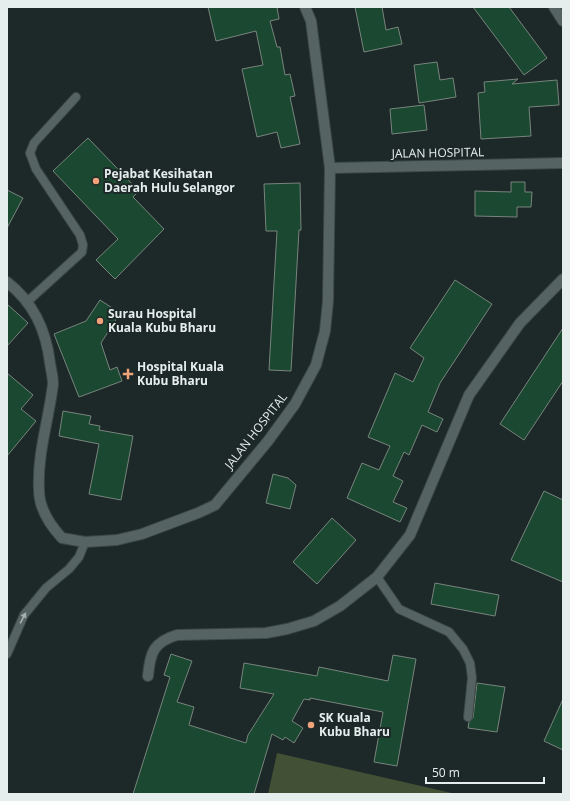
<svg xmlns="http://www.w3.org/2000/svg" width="570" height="801" font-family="'Open Sans',sans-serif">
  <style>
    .grass { fill: #425036 }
    .building { fill: #1a4831; stroke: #78847d }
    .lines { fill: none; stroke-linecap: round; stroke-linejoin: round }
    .lane-casing { stroke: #3c4746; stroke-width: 10 }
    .street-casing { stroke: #3c4746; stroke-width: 12 }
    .secondary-casing { stroke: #3c4746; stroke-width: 12 }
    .lane { stroke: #556462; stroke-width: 8 }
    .street { stroke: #556462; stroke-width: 10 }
    .secondary { stroke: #556462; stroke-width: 10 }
    .oneway { fill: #a5b0ae }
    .poi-dot { fill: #f0a27a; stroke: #1d2928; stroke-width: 1.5 }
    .labels { text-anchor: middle; stroke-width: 4; stroke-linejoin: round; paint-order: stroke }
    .street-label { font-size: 12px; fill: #e6eeed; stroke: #1d2928 }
    .poi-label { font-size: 12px; font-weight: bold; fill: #e6eeed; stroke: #1d2928; text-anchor: start }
  </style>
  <rect width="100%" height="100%" fill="#1d2928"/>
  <path class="grass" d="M 277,753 L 456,794 L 268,794 Z"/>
  <g class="building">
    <path d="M 208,7 L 277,7 L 279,19 L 270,21 L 277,47 L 280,47 L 285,75 L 290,74 L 295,96 L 290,97 L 300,144 L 281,148 L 277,132 L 257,137 L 242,69 L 263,65 L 256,31 L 216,41 Z"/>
    <path d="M 355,7 L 382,7 L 386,30 L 398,27 L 402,44 L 364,52 Z"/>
    <path d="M 473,7 L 509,7 L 547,58 L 524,75 Z"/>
    <path d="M 437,62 L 440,80 L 453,78 L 456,97 L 419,103 L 414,65 Z"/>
    <path d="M 518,79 L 512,84 L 557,80 L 559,105 L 529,107 L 531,136 L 481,139 L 478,93 L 485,92 L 484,82 Z"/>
    <path d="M 424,105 L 427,130 L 392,134 L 390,109 Z"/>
    <path d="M 88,138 L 139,191 L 133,197 L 164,229 L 115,279 L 96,260 L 118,239 L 53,171 Z"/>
    <path d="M 511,182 L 525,182 L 525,192 L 532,192 L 531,207 L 517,207 L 517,217 L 475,216 L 475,191 L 511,192 Z"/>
    <path d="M 300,183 L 301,230 L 299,230 L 291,371 L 269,370 L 277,231 L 266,231 L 264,184 Z"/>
    <path d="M 7,190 L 23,198 L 7,228 Z"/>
    <path d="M 455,280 L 492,304 L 440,383 L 428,412 L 443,419 L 437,432 L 422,425 L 409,455 L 404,452 L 393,476 L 403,481 L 393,502 L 407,508 L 400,522 L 347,498 L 362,463 L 379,470 L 390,446 L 368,437 L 395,373 L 413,382 L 424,358 L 410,348 Z"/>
    <path d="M 100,300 L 120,313 L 101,343 L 110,370 L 117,367 L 122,381 L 79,397 L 54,334 L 86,321 Z"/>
    <path d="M 7,304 L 28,323 L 7,346 Z"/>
    <path d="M 563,328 L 563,381 L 524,440 L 500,424 Z"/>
    <path d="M 7,373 L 33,395 L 21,409 L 36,421 L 7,456 Z"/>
    <path d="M 63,411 L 91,416 L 89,424 L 100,426 L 99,430 L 133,436 L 121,500 L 89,494 L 99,444 L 59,436 Z"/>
    <path d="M 273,474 L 288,478 L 296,485 L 290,509 L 266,503 Z"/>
    <path d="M 544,491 L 563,500 L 563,582 L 511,560 Z"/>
    <path d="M 332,518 L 356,540 L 317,584 L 293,562 Z"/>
    <path d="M 435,583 L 499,595 L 495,616 L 431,604 Z"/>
    <path d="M 171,654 L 192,661 L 177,702 L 194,707 L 189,725 L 246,743 L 248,735 L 274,694 L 240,688 L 244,663 L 317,676 L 319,667 L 388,681 L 393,655 L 416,659 L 397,766 L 374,762 L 383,712 L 310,698 L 310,700 L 304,699 L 292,721 L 303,728 L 294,743 L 285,737 L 283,740 L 272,734 L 254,794 L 133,794 L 170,677 L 164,675 Z"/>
    <path d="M 477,683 L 505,687 L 497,732 L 468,728 L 469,722 L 473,718 Z"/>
    <path d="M 563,699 L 563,750 L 544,741 Z"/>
  </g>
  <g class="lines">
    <defs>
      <g id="lane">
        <path d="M 28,301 L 82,252 L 83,245 L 80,235 L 36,169 L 30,153 L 34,143 L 76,97"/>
        <path d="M 377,577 L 399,609 L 449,632 L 463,649 L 470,663 L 472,678 L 468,717"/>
        <path d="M 7,654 L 24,615 L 46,588 L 69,569 L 79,557 L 85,542"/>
      </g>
      <g id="street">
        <path d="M 330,168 L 563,163"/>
        <path d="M 7,282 C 34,303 46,330 50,363 C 51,370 53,377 53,384 C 49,419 37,454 39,490 C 39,508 50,525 62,538 L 85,542 L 117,540 L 142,534 L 198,513 L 215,505 L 268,441 L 295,404 L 316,365 L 325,331 L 328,301 L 330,168 L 311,21 L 305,7"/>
        <path d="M 148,676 C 150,652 154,642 177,635 L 266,633 L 287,629 L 314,621 L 340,606 L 377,577 L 410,535 L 469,395 L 520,323 L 563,279"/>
      </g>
      <path id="secondary" d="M 554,7 L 563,21"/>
    </defs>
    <use href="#lane" class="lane-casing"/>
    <use href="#street" class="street-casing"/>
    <use href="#secondary" class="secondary-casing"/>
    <use href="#lane" class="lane"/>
    <use href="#street" class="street"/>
    <use href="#secondary" class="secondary"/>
  </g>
  <defs><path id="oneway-solid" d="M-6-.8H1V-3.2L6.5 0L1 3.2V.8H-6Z"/></defs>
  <use class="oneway" href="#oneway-solid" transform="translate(23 618) rotate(-62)"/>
  <g class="poi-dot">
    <circle cx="96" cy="181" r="4"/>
    <circle cx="100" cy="321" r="4"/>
    <path d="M126 368h4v4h4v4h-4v4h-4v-4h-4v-4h4z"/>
    <circle cx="311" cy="725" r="4"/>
  </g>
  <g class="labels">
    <g class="street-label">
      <text transform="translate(438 153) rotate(-1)" y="4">JALAN HOSPITAL</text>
      <text transform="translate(256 431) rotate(-52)" y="4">JALAN HOSPITAL</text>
    </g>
    <g class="poi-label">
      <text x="104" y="178">Pejabat Kesihatan<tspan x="104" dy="14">Daerah Hulu Selangor</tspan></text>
      <text x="108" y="318">Surau Hospital<tspan x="108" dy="14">Kuala Kubu Bharu</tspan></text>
      <text x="137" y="371">Hospital Kuala<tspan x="137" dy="14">Kubu Bharu</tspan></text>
      <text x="319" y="722">SK Kuala<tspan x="319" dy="14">Kubu Bharu</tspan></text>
    </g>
  </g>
  <rect width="570" height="801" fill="none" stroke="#e6eeed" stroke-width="16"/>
  <path d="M426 777v6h118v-6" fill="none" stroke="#e6eeed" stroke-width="2"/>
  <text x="432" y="777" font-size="12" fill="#e6eeed" stroke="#1d2928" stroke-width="3" paint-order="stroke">50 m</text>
</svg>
